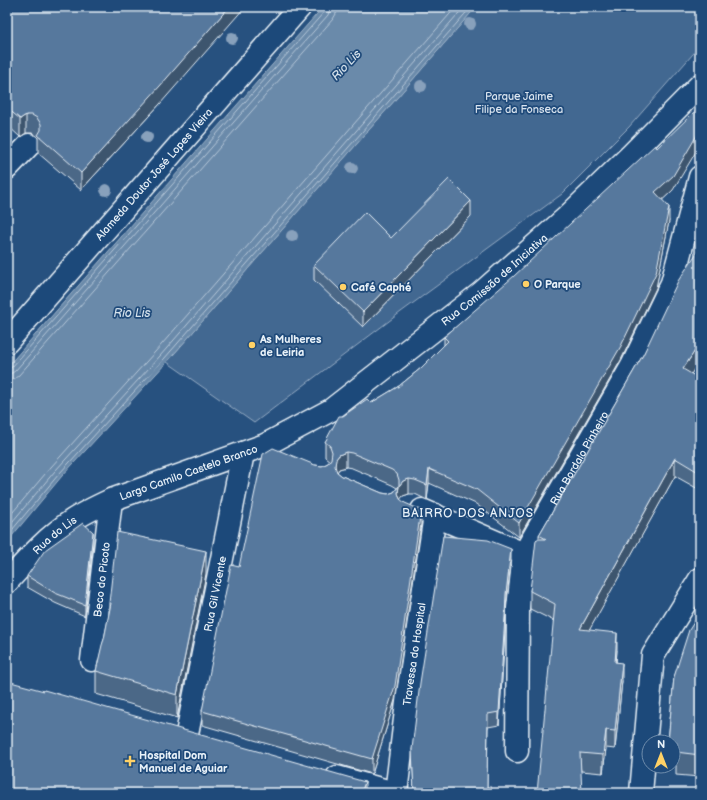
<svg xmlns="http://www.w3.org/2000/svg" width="707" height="800" font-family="'Balsamiq Sans',sans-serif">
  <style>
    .green { fill: #436891; stroke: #96acc4 }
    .water { fill: #6b8aaa; stroke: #9db3c9 }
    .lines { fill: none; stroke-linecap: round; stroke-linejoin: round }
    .shore { stroke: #b6c8d9; stroke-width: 1 }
    .minor-casing { stroke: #e8f1f8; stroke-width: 25 }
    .minor { stroke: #1f4a7a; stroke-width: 22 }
    .tree { fill: #88a1bc }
    .wall { fill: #4b6787; stroke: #e8f1f8; fill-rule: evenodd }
    .shaded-wall { fill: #3d546e; stroke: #e8f1f8 }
    .building { fill: #57789d; stroke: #e8f1f8; fill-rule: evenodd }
    .poi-dot { fill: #ffd166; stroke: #1f4a7a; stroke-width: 1.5 }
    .labels { text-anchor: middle; stroke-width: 3.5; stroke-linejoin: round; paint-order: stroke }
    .park-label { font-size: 11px; fill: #d8e3ee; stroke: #1f4a7a }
    .street-label { font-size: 11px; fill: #e8f1f8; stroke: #1f4a7a }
    .poi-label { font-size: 11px; font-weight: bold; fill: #e8f1f8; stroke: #1f4a7a; text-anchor: start }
    .water-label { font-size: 12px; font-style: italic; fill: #d5e2ec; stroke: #1f4a7a }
    .neighbourhood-label { font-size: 12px; letter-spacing: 1px; fill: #e8f1f8; stroke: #1f4a7a }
  </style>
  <rect width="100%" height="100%" fill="#27517f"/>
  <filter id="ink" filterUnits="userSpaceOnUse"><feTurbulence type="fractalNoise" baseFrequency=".025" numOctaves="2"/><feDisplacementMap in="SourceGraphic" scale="8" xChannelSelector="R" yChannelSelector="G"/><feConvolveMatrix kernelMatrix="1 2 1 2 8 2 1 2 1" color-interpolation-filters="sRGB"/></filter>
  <g filter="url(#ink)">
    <path class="green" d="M 476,7 L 700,7 L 700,46 L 629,127 L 562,194 L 401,312 L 254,423 L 167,362 Z"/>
    <path class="water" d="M 323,7 L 476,7 L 167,362 L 62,476 L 7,542 L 7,367 Z"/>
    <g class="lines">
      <g class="shore">
        <path d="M 7,369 L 12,367 L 325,11 L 326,7"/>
        <path d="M 7,374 L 12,373 L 15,371 L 328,15 L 331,7"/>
        <path d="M 7,380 L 14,379 L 19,375 L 333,19 L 336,14 L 337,7"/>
        <path d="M 7,519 L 51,467 L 155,352 L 456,7"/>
        <path d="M 7,528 L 55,471 L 160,356 L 464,7"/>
        <path d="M 7,536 L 59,474 L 164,359 L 471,7"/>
      </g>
      <defs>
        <g id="minor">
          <path d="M 7,168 L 29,145"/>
          <path id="s1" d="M 7,342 L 300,7"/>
          <path d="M 422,510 L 524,554"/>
          <path id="s2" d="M 7,582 C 27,560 47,537 73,520 C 85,512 98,506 111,500 L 265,445 L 331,410 L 481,293 L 567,217 L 630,156 L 700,85"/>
          <path id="s3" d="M 92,660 L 111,500"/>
          <path id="s4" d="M 187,734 L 243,453"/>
          <path id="s5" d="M 517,751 L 518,608 L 524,554 L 632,366 L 672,283 L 700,177"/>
          <path d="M 337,777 L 395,793"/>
          <path id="s6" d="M 396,793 L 408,694 L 435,515"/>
          <path d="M 641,793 L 653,655 L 700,579"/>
        </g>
      </defs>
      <use href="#minor" class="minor-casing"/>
      <use href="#minor" class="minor"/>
    </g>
    <g class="tree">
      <circle cx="470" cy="24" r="6"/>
      <circle cx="232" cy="38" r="6"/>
      <circle cx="421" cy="86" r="6"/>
      <circle cx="147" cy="137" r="6"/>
      <circle cx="352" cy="168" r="6"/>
      <circle cx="106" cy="190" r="6"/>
      <circle cx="292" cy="236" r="6"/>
    </g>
    <g class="wall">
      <path d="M 7,7 L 160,104 L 81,190 L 38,153 L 38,138 L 37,136 L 32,133 L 26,133 L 20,137 L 7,125 Z"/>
      <path d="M 673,190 L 662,200 L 669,221 L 656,288 L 621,360 L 519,537 L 476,504 L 429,483 L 427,500 L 415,494 L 409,494 L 403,496 L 400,499 L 421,524 L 395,700 L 372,774 L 202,725 L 202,711 L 239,567 L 315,465 L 322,466 L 328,463 L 330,461 L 325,457 L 325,442 L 343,416 L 371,403 L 399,386 L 421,368 L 444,345 L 444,337 ZM 346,467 L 352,468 L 392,485 L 397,488 L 394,492 L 388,494 L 382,493 L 342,476 L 337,472 L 339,469 Z"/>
      <path d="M 471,216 L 363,327 L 314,280 L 314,265 L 391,238 Z"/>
      <path d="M 700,248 L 700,360 L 691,374 L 700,379 L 700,490 L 675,476 L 589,630 L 617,650 L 616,663 L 622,681 L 615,749 L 606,748 L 603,773 L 581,771 L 554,621 L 530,609 L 530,591 L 539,539 L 539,535 L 643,355 Z"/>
      <path d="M 93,543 L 85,616 L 55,603 L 27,587 L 27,576 Z"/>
      <path d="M 511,562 L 506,607 L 505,630 L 499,725 L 488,727 L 487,787 L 491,793 L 494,793 L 414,793 L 412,749 Z"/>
      <path d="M 206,574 L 177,718 L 96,694 L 96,671 L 104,639 L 109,615 L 109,603 Z"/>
      <path d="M 700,613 L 700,777 L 676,775 L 676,765 L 673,765 L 673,742 L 668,742 L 674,677 Z"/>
    </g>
    <g class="shaded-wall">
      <path d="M 229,7 L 245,7 L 160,104 L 81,190 L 81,173 Z"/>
      <path d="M 26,115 L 26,133 L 20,137 L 20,119 Z"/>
      <path d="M 700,130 L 700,145 L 673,190 L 655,207 L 655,192 Z"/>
      <path d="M 471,201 L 471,216 L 363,327 L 363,312 Z"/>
      <path d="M 669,207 L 669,221 L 656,288 L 621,360 L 519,537 L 519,523 Z"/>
      <path d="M 700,343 L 700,360 L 683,387 L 683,369 Z"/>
      <path d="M 346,452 L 346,467 L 339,469 L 336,474 L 335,466 L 336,459 L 339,455 Z"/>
      <path d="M 675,458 L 675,476 L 580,647 L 580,629 Z"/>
      <path d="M 429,469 L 429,483 L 427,500 L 427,485 Z"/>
      <path d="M 409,479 L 409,494 L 403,496 L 399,501 L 398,493 L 399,486 L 403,481 Z"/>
      <path d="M 421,510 L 421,524 L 395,700 L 372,774 L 372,759 Z"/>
      <path d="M 93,532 L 93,543 L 85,616 L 85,605 Z"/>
      <path d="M 511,549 L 511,562 L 506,607 L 505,630 L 499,725 L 499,712 L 506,594 Z"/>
      <path d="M 206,551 L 206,574 L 177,718 L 177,695 Z"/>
      <path d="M 617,633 L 617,650 L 615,680 L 615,662 Z"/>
      <path d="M 622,663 L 622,681 L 615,749 L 615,731 Z"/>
      <path d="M 606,730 L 606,748 L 603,773 L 603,755 Z"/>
      <path d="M 365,782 L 365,793 L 361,793 Z"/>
    </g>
    <g class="building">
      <path d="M 7,7 L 229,7 L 160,86 L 81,173 L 38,135 L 41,130 L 41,124 L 37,118 L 32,115 L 26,115 L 20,119 L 7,108 Z"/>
      <path d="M 694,112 L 700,113 L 700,130 L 673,176 L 655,192 L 669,207 L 656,273 L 621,346 L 519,523 L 476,489 L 429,469 L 427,485 L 415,480 L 409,479 L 403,481 L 399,486 L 398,493 L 400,499 L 405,503 L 421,510 L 395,686 L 372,759 L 202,711 L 231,565 L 239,567 L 263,454 L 273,448 L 315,465 L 322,466 L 328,463 L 331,459 L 332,452 L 330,446 L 325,442 L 339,416 L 343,416 L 367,399 L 371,403 L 399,386 L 421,368 L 448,341 L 444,337 L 514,276 L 655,145 L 657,148 ZM 346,452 L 352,453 L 392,470 L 397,474 L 399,480 L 399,486 L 394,492 L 388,494 L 382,493 L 342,476 L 337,472 L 335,466 L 336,459 L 339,455 Z"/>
      <path d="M 449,179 L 471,201 L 363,312 L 314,265 L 365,212 L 391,238 Z"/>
      <path d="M 700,248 L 700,343 L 683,369 L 700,379 L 700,473 L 675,458 L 580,629 L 617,633 L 615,662 L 622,663 L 615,731 L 606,730 L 603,755 L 580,753 L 582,793 L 537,793 L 555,604 L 530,591 L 536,540 L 537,539 L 546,539 L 539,535 L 643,355 L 678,281 Z"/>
      <path d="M 83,523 L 93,532 L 85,605 L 55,593 L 27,576 L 45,550 Z"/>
      <path d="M 117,532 L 206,551 L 177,695 L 96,671 L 102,645 L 104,639 L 111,603 L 109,603 Z"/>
      <path d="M 443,536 L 488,540 L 511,549 L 506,594 L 505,617 L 499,712 L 488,714 L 487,787 L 491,787 L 491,793 L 494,792 L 494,793 L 414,793 L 412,749 L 420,683 Z"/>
      <path d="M 700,613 L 700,755 L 676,752 L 677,743 L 668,742 L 674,677 L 689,630 Z"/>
      <path d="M 7,681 L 44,691 L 44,690 L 365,782 L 361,793 L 7,793 Z"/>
    </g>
  </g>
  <g class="poi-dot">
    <circle cx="526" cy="284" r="4"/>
    <circle cx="343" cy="287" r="4"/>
    <circle cx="252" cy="345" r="4"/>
    <path d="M128 755h4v4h4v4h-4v4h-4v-4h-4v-4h4z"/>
  </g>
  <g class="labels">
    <g class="park-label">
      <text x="519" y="100">Parque Jaime<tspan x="519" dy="13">Filipe da Fonseca</tspan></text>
    </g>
    <g class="street-label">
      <text dy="4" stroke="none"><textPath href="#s1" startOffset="223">Alameda Doutor José Lopes Vieira</textPath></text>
      <text dy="4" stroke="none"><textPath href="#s2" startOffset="581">Rua Comissão de Iniciativa</textPath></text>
      <text dy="4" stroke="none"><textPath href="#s5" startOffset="308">Rua Bordalo Pinheiro</textPath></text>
      <text dy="4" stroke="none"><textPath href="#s2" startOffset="216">Largo Camilo Castelo Branco</textPath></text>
      <text dy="4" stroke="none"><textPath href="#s2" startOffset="67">Rua do Lis</textPath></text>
      <text dy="4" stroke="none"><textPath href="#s3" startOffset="81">Beco do Picoto</textPath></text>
      <text dy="4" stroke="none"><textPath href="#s4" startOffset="143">Rua Gil Vicente</textPath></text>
      <text dy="4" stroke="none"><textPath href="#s6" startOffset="140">Travessa do Hospital</textPath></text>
    </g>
    <g class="poi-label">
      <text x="534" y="288">O Parque</text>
      <text x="351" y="291">Café Caphé</text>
      <text x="260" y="343">As Mulheres<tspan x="260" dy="13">de Leiria</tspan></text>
      <text x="139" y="759">Hospital Dom<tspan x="139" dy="13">Manuel de Aguiar</tspan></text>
    </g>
    <g class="water-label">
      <text transform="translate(346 65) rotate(-47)" y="4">Rio Lis</text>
      <text x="132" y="317">Rio Lis</text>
    </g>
    <g class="neighbourhood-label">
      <text x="468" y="517">BAIRRO DOS ANJOS</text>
    </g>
  </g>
  <rect width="707" height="800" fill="none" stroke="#1f4a7a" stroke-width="24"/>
  <rect x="12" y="12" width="683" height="776" fill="none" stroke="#e8f1f8" stroke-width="1.5" filter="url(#ink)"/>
  <g transform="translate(661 754)"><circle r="19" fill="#1f4a7a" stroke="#6f8dac"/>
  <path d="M0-3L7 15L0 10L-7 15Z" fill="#ffd166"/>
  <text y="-6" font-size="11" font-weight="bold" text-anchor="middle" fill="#e8f1f8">N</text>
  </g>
</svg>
